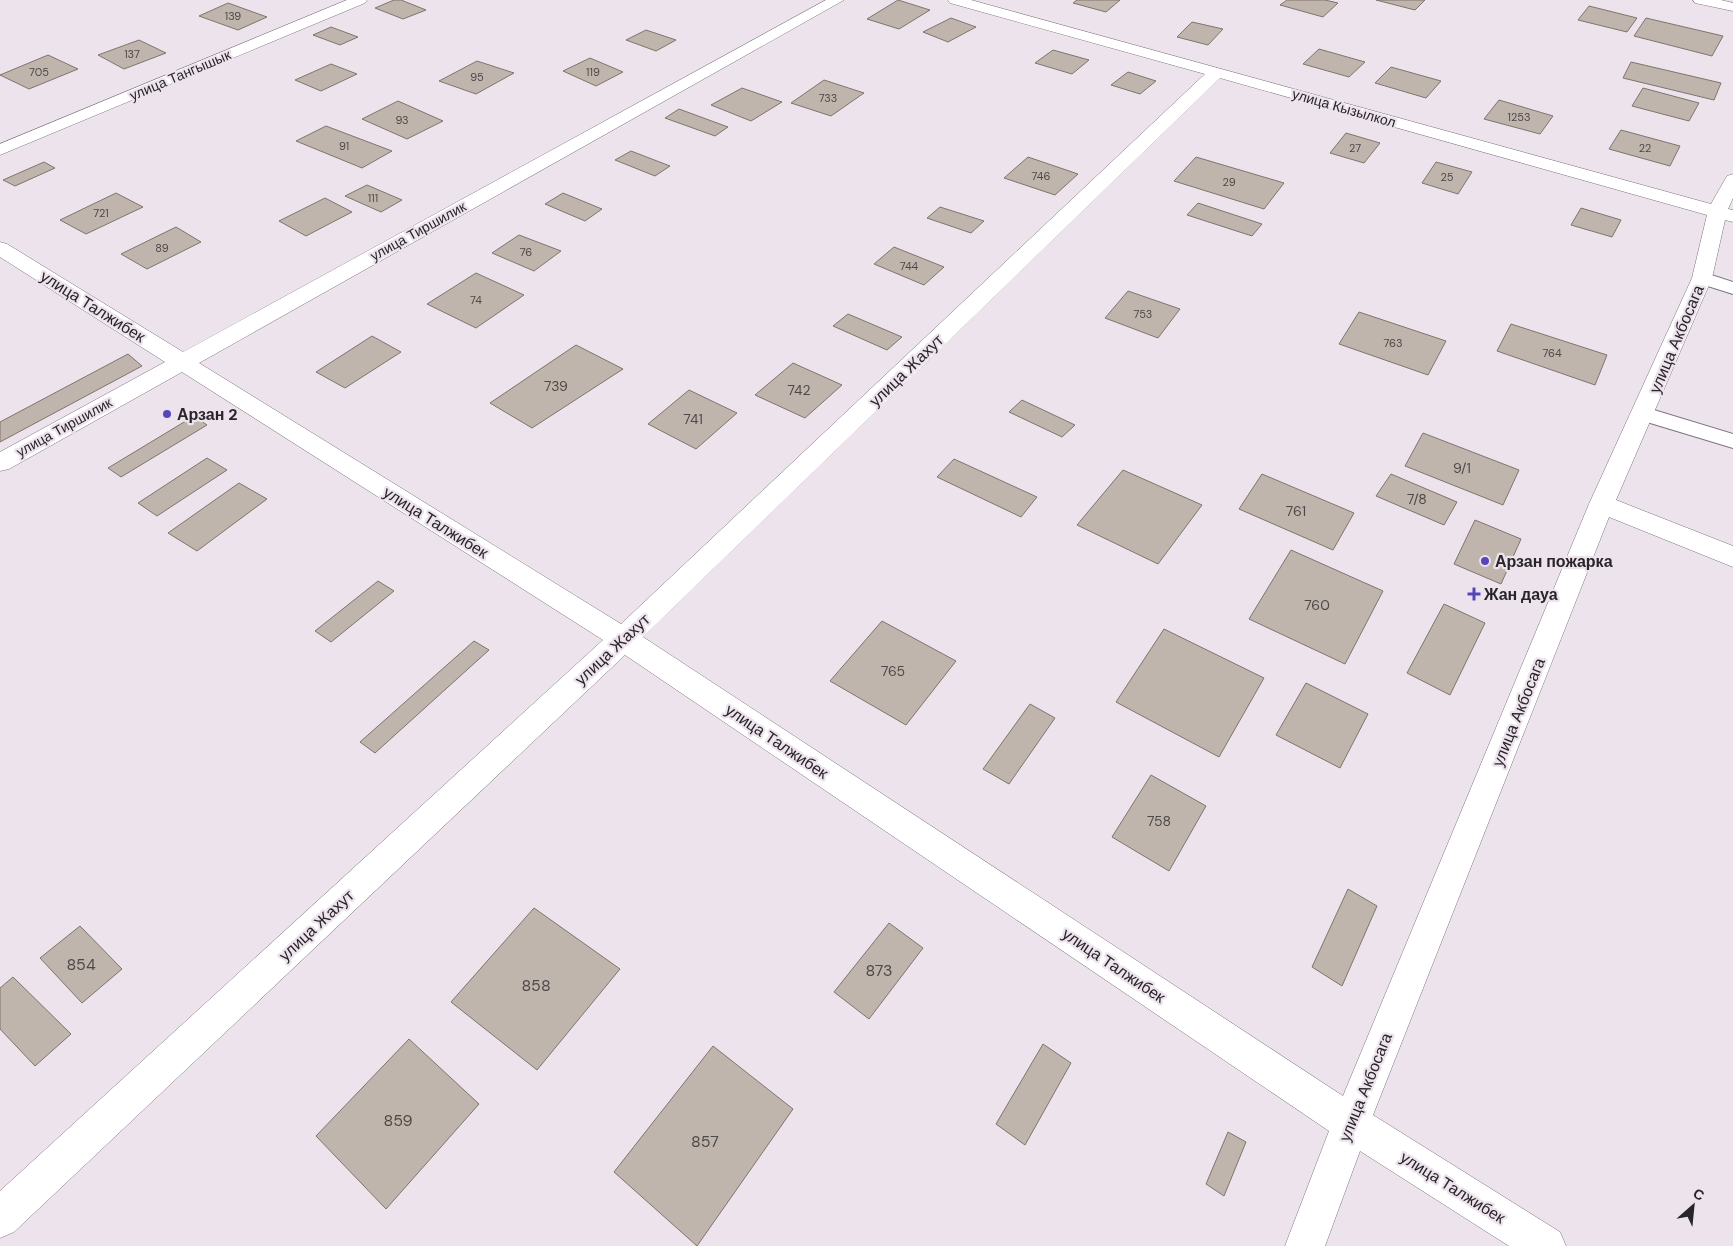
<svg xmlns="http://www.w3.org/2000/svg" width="1733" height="1246" font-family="'DM Sans',sans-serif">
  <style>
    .building { fill: #bfb5ac; stroke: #7e756d }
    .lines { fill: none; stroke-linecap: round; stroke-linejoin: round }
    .service-casing { stroke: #7e757e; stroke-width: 2 }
    .minor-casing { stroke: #7e757e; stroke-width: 1 }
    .service { fill: #fff; fill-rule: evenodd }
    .minor { fill: #fff; fill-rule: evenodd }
    .poi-dot { fill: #5546be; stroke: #ede3ed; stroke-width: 2 }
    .labels { text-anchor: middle; stroke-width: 4.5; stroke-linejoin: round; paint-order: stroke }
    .far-number-label { font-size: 11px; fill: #4e4949 }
    .far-street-label { font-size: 14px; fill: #282528; stroke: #ede3ed }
    .number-label { font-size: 14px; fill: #4e4949 }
    .street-label { font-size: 16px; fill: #282528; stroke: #ede3ed }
    .poi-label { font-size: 16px; font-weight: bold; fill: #282528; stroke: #ede3ed; text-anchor: start }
    .near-number-label { font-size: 16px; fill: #4e4949 }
  </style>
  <rect width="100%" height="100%" fill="#ede3ed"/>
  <g class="building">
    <path d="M 394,0 L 401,0 L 426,10 L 403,19 L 375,8 Z"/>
    <path d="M 898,0 L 930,10 L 899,29 L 867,19 Z"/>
    <path d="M 1077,0 L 1120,0 L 1106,12 L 1073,3 Z"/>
    <path d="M 1287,0 L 1325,0 L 1338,3 L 1323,17 L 1280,5 Z"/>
    <path d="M 1376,0 L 1425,0 L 1415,10 Z"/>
    <path d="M 228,3 L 267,17 L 238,30 L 199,16 Z"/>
    <path d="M 1589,6 L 1637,18 L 1627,32 L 1578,20 Z"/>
    <path d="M 951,18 L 976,27 L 948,42 L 923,32 Z"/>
    <path d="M 1646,18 L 1723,36 L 1712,56 L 1634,36 Z"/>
    <path d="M 1192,22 L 1223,29 L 1208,45 L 1177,37 Z"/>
    <path d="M 331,27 L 358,37 L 340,45 L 313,35 Z"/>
    <path d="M 646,30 L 676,40 L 656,51 L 626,40 Z"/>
    <path d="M 139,40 L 166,53 L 124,69 L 98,55 Z"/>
    <path d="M 1319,49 L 1365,62 L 1349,77 L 1303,64 Z"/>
    <path d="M 1053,50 L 1089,60 L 1072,74 L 1035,63 Z"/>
    <path d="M 48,55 L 78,69 L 29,89 L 0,75 Z"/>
    <path d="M 590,58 L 623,72 L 596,86 L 563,71 Z"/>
    <path d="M 477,61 L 514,73 L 476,94 L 439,81 Z"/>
    <path d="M 1631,62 L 1721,83 L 1714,100 L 1623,78 Z"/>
    <path d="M 331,64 L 357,74 L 321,91 L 295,80 Z"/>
    <path d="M 1391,67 L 1441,81 L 1426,98 L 1375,83 Z"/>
    <path d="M 1128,72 L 1156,81 L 1140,94 L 1111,85 Z"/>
    <path d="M 824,80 L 864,93 L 831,116 L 791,103 Z"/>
    <path d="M 742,88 L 782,102 L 751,121 L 711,105 Z"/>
    <path d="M 1643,88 L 1699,103 L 1689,121 L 1632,106 Z"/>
    <path d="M 1499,100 L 1553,116 L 1540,134 L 1484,119 Z"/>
    <path d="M 398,101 L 443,121 L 407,139 L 362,119 Z"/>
    <path d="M 679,109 L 728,127 L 715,136 L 665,118 Z"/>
    <path d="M 326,126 L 392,151 L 362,168 L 296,141 Z"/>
    <path d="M 1621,130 L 1680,146 L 1670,166 L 1609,149 Z"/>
    <path d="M 1346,133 L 1380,143 L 1364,163 L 1330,153 Z"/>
    <path d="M 631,151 L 670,166 L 655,176 L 615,160 Z"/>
    <path d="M 1028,157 L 1078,174 L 1055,195 L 1004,178 Z"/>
    <path d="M 1196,157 L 1284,183 L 1264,209 L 1174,181 Z"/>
    <path d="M 44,162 L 55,168 L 15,186 L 3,180 Z"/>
    <path d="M 1436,162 L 1472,172 L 1458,194 L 1422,183 Z"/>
    <path d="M 367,185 L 402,200 L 381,212 L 345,196 Z"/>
    <path d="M 116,193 L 143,207 L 86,234 L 60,220 Z"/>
    <path d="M 563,193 L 602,209 L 585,221 L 545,204 Z"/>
    <path d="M 325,198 L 352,212 L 306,236 L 279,221 Z"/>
    <path d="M 1198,203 L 1262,224 L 1252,236 L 1187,215 Z"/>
    <path d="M 940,207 L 984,221 L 971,233 L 927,218 Z"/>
    <path d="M 1581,208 L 1621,220 L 1612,237 L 1571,225 Z"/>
    <path d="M 176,227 L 201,242 L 147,269 L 121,254 Z"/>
    <path d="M 519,235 L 561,251 L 534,271 L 492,253 Z"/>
    <path d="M 894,247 L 944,267 L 924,285 L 874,264 Z"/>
    <path d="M 476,273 L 524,295 L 476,328 L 427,304 Z"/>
    <path d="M 1128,291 L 1180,309 L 1158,338 L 1105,318 Z"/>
    <path d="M 1359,312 L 1446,341 L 1428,375 L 1339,344 Z"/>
    <path d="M 848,314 L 902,337 L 887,350 L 833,326 Z"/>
    <path d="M 1511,324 L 1607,355 L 1595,385 L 1497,351 Z"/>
    <path d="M 372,336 L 401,352 L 345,388 L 316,372 Z"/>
    <path d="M 576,345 L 623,369 L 532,428 L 490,403 Z"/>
    <path d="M 128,354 L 142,366 L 0,442 L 0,422 Z"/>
    <path d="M 793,363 L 842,385 L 805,418 L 755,395 Z"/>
    <path d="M 689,390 L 737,413 L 696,449 L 648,424 Z"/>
    <path d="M 1022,400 L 1075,425 L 1062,437 L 1009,412 Z"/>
    <path d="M 194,416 L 207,425 L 121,477 L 108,468 Z"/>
    <path d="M 1423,433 L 1519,470 L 1503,505 L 1405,466 Z"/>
    <path d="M 207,458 L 227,470 L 157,516 L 138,503 Z"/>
    <path d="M 954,459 L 1037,497 L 1021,517 L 937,477 Z"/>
    <path d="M 1123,470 L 1202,505 L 1158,564 L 1077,525 Z"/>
    <path d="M 1262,474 L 1354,513 L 1333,550 L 1239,509 Z"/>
    <path d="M 1391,474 L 1457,502 L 1444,525 L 1376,496 Z"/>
    <path d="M 239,483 L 267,499 L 197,551 L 168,533 Z"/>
    <path d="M 1475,520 L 1521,539 L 1501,584 L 1454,564 Z"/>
    <path d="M 1291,550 L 1383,591 L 1345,664 L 1249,619 Z"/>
    <path d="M 378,581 L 394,591 L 331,642 L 315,631 Z"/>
    <path d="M 1444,604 L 1485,623 L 1450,695 L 1407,673 Z"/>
    <path d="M 882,621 L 956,661 L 906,725 L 830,681 Z"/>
    <path d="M 1164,629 L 1264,678 L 1219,757 L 1116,702 Z"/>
    <path d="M 474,641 L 489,650 L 375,753 L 360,742 Z"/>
    <path d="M 1306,683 L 1368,714 L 1340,768 L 1276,735 Z"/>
    <path d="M 1030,704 L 1055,718 L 1009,784 L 983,769 Z"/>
    <path d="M 1151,775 L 1206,806 L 1169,871 L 1112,837 Z"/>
    <path d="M 1348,889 L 1377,906 L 1342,986 L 1312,967 Z"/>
    <path d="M 534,908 L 620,969 L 537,1070 L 451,1002 Z"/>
    <path d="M 889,923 L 923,948 L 869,1019 L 834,992 Z"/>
    <path d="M 80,926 L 122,969 L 82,1003 L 40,958 Z"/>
    <path d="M 13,977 L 71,1034 L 35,1066 L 0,1029 L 0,988 Z"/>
    <path d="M 409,1039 L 479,1104 L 386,1209 L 316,1136 Z"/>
    <path d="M 1043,1044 L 1071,1063 L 1025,1145 L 996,1124 Z"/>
    <path d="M 713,1046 L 793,1109 L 697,1246 L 614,1172 Z"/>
    <path d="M 1228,1132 L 1246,1142 L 1224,1196 L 1206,1184 Z"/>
  </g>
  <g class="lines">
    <defs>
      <g id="service">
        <path d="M 1702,272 L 1733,282 L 1733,294 L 1695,282 L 1693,278 L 1695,274 Z"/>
        <path d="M 1644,407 L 1733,434 L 1733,448 L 1637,419 L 1633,414 L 1637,409 Z"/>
      </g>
      <g id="minor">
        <path d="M 347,0 L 367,0 L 365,3 L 0,155 L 0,144 Z"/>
        <path d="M 826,0 L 844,0 L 199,363 L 621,624 L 1205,74 L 950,3 L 948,0 L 971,0 L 1711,204 L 1727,176 L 1733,174 L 1733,198 L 1728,209 L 1733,210 L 1733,222 L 1725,220 L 1712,278 L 1616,500 L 1733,546 L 1733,567 L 1609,517 L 1373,1115 L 1560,1232 L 1566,1246 L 1509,1246 L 1360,1151 L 1325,1246 L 1285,1246 L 1329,1131 L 625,655 L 14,1232 L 0,1238 L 0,1191 L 603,640 L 182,372 L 9,469 L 0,471 L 0,452 L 165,362 L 0,257 L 0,242 L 7,244 L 183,352 ZM 1220,78 L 1707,215 L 1692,278 L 1589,504 L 1343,1096 L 643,637 Z"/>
        <path d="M 1693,0 L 1721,0 L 1733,3 L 1733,11 L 1695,3 Z"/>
      </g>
    </defs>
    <use href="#service" class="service-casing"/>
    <use href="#minor" class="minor-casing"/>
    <use href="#service" class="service"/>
    <use href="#minor" class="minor"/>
  </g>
  <g class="poi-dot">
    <circle cx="167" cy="414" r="5"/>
    <circle cx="1485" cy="561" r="5"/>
    <path d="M1471.5 586.5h5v5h5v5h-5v5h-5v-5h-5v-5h5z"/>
  </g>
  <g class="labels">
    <g class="far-number-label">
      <text x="233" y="20">139</text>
      <text x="132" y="58">137</text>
      <text x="39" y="76">705</text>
      <text x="593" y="76">119</text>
      <text x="477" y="81">95</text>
      <text x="828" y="102">733</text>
      <text x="1519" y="121">1253</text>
      <text x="402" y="124">93</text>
      <text x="344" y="150">91</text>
      <text x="1355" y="152">27</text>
      <text x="1645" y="152">22</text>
      <text x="1041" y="180">746</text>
      <text x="1447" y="181">25</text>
      <text x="1229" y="186">29</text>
      <text x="373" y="202">111</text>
      <text x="101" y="217">721</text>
      <text x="162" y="252">89</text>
      <text x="526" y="256">76</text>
      <text x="909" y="270">744</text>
      <text x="476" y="304">74</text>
      <text x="1143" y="318">753</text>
      <text x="1393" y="347">763</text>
      <text x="1552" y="357">764</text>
    </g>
    <g class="far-street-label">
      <text transform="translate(180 75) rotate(-23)" y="5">улица Тангышык</text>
      <text transform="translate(1344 108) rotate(16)" y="5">улица Кызылкол</text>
      <text transform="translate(418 231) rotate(-29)" y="5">улица Тиршилик</text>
      <text transform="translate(64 427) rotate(-29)" y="5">улица Тиршилик</text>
    </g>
    <g class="number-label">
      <text x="556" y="391">739</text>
      <text x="799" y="395">742</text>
      <text x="693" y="424">741</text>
      <text x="1462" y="473">9/1</text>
      <text x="1417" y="504">7/8</text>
      <text x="1296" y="516">761</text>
      <text x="1317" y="610">760</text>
      <text x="893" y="676">765</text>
      <text x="1159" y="826">758</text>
    </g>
    <g class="street-label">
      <text transform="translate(93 306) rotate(32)" y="6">улица Талжибек</text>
      <text transform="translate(1676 339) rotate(-67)" y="6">улица Акбосага</text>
      <text transform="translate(906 370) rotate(-44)" y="6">улица Жахут</text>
      <text transform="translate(436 522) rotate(32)" y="6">улица Талжибек</text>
      <text transform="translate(612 649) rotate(-43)" y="6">улица Жахут</text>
      <text transform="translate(1518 712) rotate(-68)" y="6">улица Акбосага</text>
      <text transform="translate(777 741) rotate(34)" y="6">улица Талжибек</text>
      <text transform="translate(316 925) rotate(-43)" y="6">улица Жахут</text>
      <text transform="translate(1114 965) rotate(34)" y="6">улица Талжибек</text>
      <text transform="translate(1365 1087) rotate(-68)" y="6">улица Акбосага</text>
      <text transform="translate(1453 1187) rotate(32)" y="6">улица Талжибек</text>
    </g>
    <g class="poi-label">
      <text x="177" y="420">Арзан 2</text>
      <text x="1495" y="567">Арзан пожарка</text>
      <text x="1484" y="600">Жан дауа</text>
    </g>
    <g class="near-number-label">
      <text x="81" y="970">854</text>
      <text x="879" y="976">873</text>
      <text x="536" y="991">858</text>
      <text x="398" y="1126">859</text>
      <text x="705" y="1147">857</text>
    </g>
  </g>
  <g transform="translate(1693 1206) rotate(27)" stroke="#ede3ed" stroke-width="4" paint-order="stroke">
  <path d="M0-4L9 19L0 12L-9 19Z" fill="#282528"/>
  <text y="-8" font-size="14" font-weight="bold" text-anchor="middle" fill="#282528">С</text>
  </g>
</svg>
